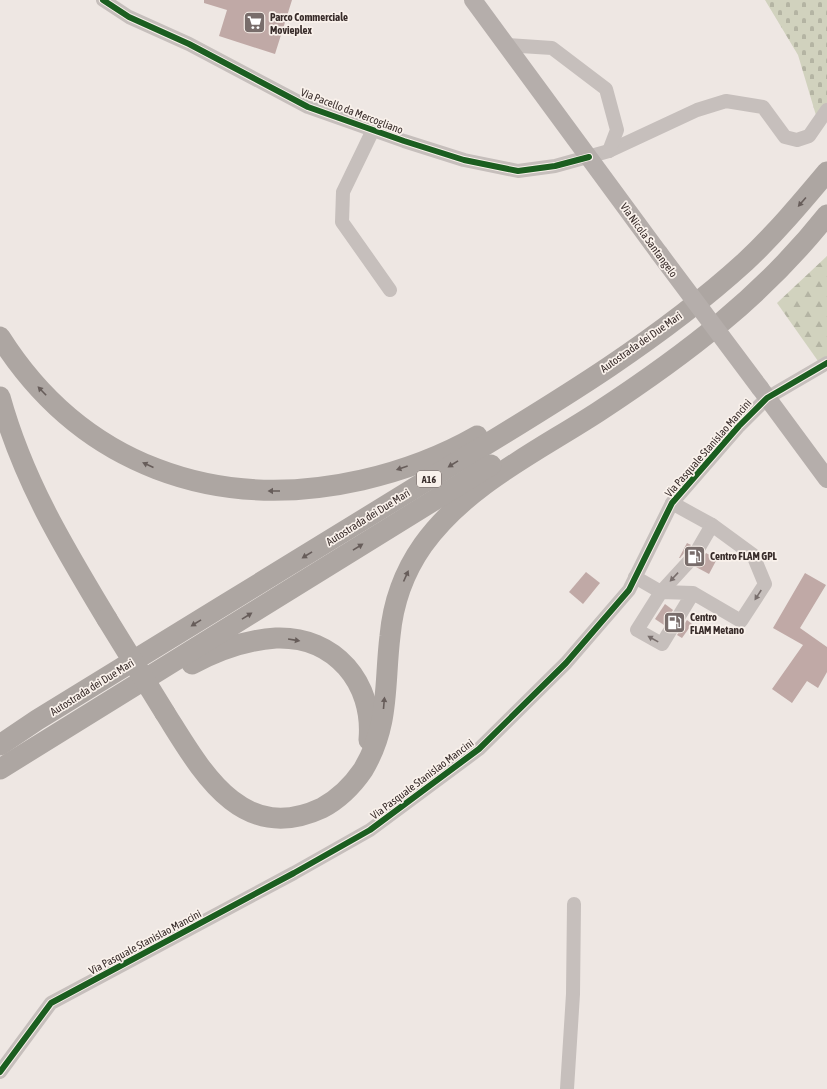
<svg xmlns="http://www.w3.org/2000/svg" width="827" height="1089" font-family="'Asap Condensed',sans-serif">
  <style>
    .forest { fill: url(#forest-firs) }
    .cemetery { fill: url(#cemetery-stones) }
    .building { fill: #c0a9a6 }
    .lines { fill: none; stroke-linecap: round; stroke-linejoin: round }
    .minor { stroke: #c6bfbc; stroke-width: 14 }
    .major { stroke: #b5aeab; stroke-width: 18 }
    .highway { stroke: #ada6a2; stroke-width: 21 }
    .major-bridge { stroke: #b5aeab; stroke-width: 18 }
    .highway-bridge { stroke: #ada6a2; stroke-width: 21 }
    .cycleway-casing { stroke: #f9f1eb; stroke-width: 8 }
    .cycleway { stroke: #1b5e20; stroke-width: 6 }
    .oneway { fill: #675d5a }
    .oneway2 { fill: #786e6c }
    .labels { text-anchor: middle; stroke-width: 3.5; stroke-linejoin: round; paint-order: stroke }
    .shield { fill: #f9f1eb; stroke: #726764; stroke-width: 1 }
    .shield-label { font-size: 10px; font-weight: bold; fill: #382c2a }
    .poi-label { font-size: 11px; font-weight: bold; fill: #382c2a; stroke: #f9f1eb; text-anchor: start }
    .street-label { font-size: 11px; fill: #382c2a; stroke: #f9f1eb }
  </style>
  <defs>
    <pattern id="forest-firs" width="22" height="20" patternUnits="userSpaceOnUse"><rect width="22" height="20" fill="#d1d2be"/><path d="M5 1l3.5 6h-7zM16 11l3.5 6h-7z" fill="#b4b4a3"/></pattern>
    <pattern id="cemetery-stones" width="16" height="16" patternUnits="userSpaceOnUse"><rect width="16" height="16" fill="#d1d2be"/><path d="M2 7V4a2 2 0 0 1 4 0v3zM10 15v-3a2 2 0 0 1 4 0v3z" fill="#b4b4a3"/></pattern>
  </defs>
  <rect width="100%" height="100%" fill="#eee7e3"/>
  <path class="forest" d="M 827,256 L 827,356 L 818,361 L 777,303 Z"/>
  <path class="cemetery" d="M 765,0 L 827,0 L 827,110 L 818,122 L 798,55 Z"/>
  <g class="building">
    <path d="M 204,0 L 292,0 L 275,54 L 219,36 L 227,10 L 204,3 Z"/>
    <path d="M 687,543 L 691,545 L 680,558 L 679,558 Z"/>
    <path d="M 706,553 L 717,559 L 709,574 L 696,567 Z"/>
    <path d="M 586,572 L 600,583 L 583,604 L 569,592 Z"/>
    <path d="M 805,573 L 826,585 L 800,628 L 827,647 L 827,672 L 818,688 L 807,681 L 792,703 L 772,689 L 803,645 L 773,628 Z"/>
    <path d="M 665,604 L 673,610 L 664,625 L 655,619 Z"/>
    <path d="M 687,620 L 692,624 L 682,638 L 677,635 Z"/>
  </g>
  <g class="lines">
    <g class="minor">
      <path d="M 103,0 L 129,17 L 189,44 L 308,107 L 404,141 L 464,160 L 518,171 L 555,166 L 609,151 L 697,110 L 726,101 L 763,107 L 785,137 L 797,140 L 809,136 L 827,110"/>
      <path d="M 506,45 L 552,48 L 606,89 L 617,130 L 609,151"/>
      <path d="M 373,130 L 343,192 L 342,222 L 390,290"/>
      <path d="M 635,577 L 661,592 L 694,556 L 712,525 L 672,503"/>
      <path d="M 693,593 L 661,592 L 637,630 L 662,644 L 693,593 L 741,621 L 765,584 L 753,555 L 712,525"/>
      <path d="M 0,1072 L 51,1003 L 294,873 L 370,830 L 479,749 L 566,663 L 629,590 L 672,503 L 739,426 L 767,398 L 827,363"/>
      <path d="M 567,1089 L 573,994 L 574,904"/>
    </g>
    <g class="major">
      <path d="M 473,0 L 659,253"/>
      <path d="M 760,388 L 827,479"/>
    </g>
    <g class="highway">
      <path d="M 0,337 C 81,465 216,513 362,480 C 401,471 442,456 477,436"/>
      <path d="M 0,397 C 23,480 63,546 107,619"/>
      <path d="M 192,664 C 218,650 246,640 276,638 C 335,636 374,683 369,740"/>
      <path d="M 165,713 C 201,770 241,846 322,808 C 339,799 352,786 363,770 C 390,725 384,685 390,636 C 393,603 404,572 423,545 C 466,485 538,451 598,412 C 685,355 763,296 827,215"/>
      <path d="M 0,745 L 37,720 C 162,643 288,566 413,489 C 527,419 646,352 745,262 C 775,234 801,203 827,172"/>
      <path d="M 0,769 L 491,465"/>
    </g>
    <path class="major-bridge" d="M 659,253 L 760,388"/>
    <path class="highway-bridge" d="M 107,619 L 165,713"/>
    <defs>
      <g id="cycleway">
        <path d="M 103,0 L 129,17 L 189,44 L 308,107 L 404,141 L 464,160 L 518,171 L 555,166 L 589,157"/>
        <path d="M 0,1072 L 51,1003 L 294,873 L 370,830 L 479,749 L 566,663 L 629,590 L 672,503 L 739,426 L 767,398 L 827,363"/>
      </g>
    </defs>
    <use href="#cycleway" class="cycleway-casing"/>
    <use href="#cycleway" class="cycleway"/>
  </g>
  <defs><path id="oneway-solid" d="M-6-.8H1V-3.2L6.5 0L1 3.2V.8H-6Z"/></defs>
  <g class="oneway">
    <use href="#oneway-solid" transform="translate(802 202) rotate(131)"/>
    <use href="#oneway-solid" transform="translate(42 391) rotate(-134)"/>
    <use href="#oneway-solid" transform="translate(453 464) rotate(148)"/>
    <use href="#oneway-solid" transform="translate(148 465) rotate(-156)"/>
    <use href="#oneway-solid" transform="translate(402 468) rotate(161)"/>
    <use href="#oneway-solid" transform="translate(274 491) rotate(180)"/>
    <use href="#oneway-solid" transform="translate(358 547) rotate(-32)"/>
    <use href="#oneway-solid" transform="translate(307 555) rotate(148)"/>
    <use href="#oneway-solid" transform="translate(406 576) rotate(-66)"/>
    <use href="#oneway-solid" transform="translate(247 616) rotate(-32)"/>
    <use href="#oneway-solid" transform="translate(196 623) rotate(148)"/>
    <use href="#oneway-solid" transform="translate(294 640) rotate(9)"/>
    <use href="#oneway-solid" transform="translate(384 703) rotate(-85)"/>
  </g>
  <g class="oneway2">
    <use href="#oneway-solid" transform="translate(674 577) rotate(133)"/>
    <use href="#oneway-solid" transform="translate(758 595) rotate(123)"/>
    <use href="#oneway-solid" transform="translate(653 639) rotate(-151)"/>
  </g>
  <defs>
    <symbol id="supermarket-square" viewBox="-11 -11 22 22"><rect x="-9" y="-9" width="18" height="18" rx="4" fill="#786d6b" stroke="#f9f1eb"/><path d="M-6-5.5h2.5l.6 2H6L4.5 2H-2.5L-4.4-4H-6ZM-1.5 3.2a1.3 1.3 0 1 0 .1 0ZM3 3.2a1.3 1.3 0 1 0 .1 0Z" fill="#fff"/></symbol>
    <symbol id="fuel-square" viewBox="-11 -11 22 22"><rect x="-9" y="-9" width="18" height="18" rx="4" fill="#786d6b" stroke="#f9f1eb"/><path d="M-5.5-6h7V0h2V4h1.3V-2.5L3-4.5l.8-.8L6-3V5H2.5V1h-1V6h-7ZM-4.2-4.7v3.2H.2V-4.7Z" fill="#fff"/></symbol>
  </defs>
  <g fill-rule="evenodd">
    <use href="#supermarket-square" x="242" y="10" width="25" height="25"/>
    <use href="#fuel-square" x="682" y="544" width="25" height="25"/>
    <use href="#fuel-square" x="662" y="610" width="25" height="25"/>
  </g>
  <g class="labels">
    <rect class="shield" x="417" y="471" width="24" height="16" rx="3"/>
    <g class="shield-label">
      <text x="429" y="483">A16</text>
    </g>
    <g class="poi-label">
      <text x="270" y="21">Parco Commerciale<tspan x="270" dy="13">Movieplex</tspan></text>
      <text x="710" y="560">Centro FLAM GPL</text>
      <text x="690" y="621">Centro<tspan x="690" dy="13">FLAM Metano</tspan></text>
    </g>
    <g class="street-label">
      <text transform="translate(352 111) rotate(21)" y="4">Via Pacello da Mercogliano</text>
      <text transform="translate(649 240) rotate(54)" y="4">Via Nicola Santangelo</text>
      <text transform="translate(641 342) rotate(-35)" y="4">Autostrada dei Due Mari</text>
      <text transform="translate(708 448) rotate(-49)" y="4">Via Pasquale Stanislao Mancini</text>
      <text transform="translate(368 517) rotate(-32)" y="4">Autostrada dei Due Mari</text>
      <text transform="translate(92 687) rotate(-32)" y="4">Autostrada dei Due Mari</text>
      <text transform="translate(422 779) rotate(-37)" y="4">Via Pasquale Stanislao Mancini</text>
      <text transform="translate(145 942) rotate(-28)" y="4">Via Pasquale Stanislao Mancini</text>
    </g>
  </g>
</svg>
